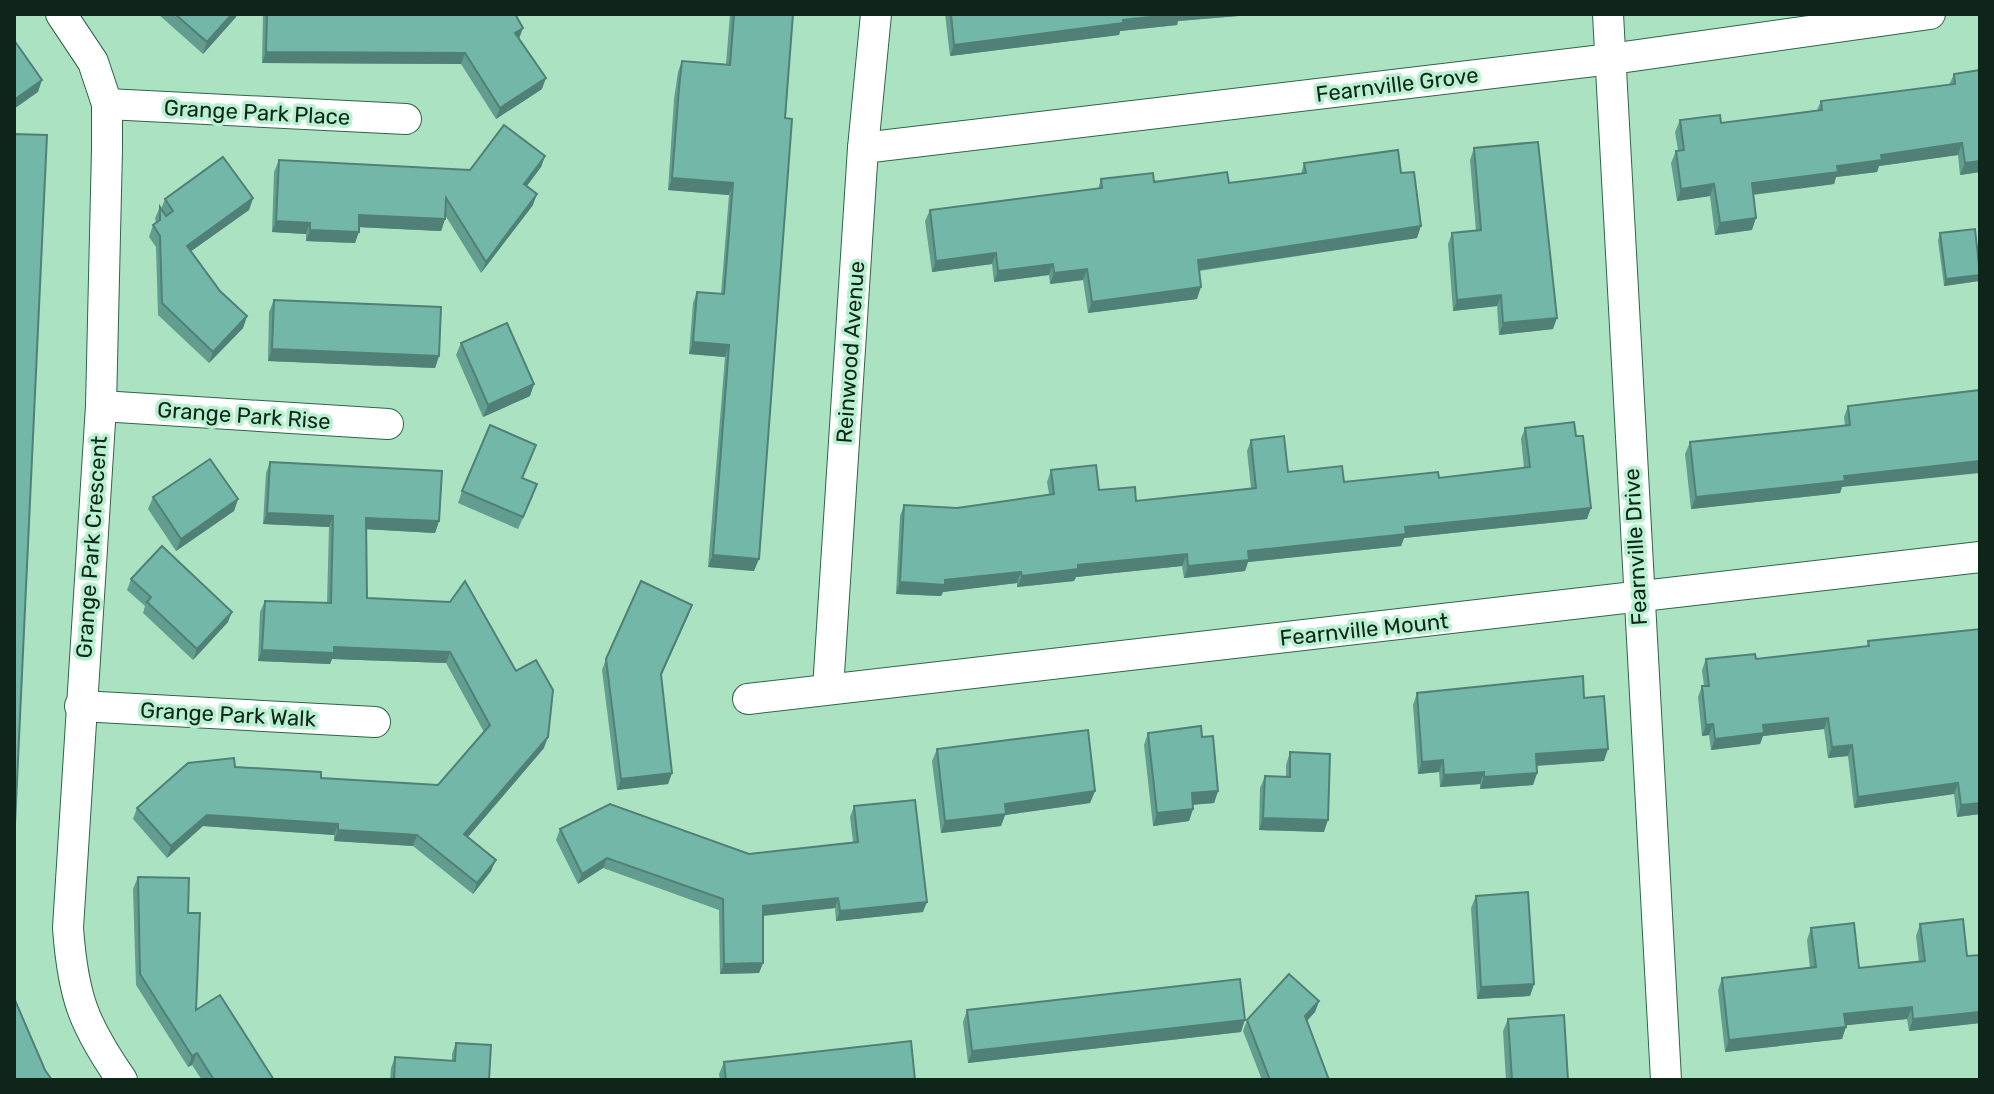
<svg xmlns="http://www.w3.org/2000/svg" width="1994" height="1094" font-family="Rubik,sans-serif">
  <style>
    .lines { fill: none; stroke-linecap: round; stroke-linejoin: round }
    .street-casing { stroke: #2f6448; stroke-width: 32 }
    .street { stroke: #fff; stroke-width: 30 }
    .wall { fill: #629d90 }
    .shaded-wall { fill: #508076 }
    .building { fill: #72b7a8; stroke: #508076; stroke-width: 2 }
    .labels { text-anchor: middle; stroke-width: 7; stroke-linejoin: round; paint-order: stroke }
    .street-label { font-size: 22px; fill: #0f2519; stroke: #b8f1cf }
  </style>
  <rect width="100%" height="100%" fill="#abe3c2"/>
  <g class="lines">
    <defs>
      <g id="street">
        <path d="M 61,14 L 93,62 L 107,104 L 107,149 L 101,406 L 68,928 C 73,996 83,1024 122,1080"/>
        <path d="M 1608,14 L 1666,1080"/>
        <path d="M 107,104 L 406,119"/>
        <path d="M 863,148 L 1611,59 L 1930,14"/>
        <path d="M 101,406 L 388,424"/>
        <path d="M 828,689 L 863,148 L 876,14"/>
        <path d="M 748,699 L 1980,557"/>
        <path d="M 80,706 L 375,722"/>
      </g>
    </defs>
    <use href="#street" class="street-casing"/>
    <use href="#street" class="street"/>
  </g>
  <g class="wall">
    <path d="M 158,14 L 237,14 L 236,17 L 203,54 Z"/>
    <path d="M 263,14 L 515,14 L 519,39 L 542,89 L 496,119 L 461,64 L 262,63 Z"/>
    <path d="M 730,14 L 793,14 L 754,571 L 708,567 L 725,357 L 689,354 L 693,303 L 697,292 L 721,294 L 729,195 L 668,190 L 674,99 L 678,72 L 682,61 L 726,64 Z"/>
    <path d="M 945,14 L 1263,14 L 1178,21 L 1177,25 L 1120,31 L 1119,35 L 950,56 Z"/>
    <path d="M 1980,70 L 1980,172 L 1960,175 L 1958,155 L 1879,166 L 1877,172 L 1836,177 L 1834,184 L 1753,195 L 1752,230 L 1715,235 L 1710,196 L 1677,201 L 1671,163 L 1676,151 L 1678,150 L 1675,132 L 1680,120 L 1721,123 L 1817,110 L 1821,101 L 1949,85 L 1954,74 Z"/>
    <path d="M 1474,148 L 1553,329 L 1499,335 L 1497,306 L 1453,311 L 1448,244 L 1452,233 L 1476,231 L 1470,160 Z"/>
    <path d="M 545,156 L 541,167 L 527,186 L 533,205 L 481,273 L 445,215 L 445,219 L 441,231 L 359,227 L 355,243 L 306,241 L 306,234 L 272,232 L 274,172 L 279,160 L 470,170 Z"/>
    <path d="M 1304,163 L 1401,173 L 1417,238 L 1199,271 L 1197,299 L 1088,313 L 1083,280 L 1050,284 L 1049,275 L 994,282 L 992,264 L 932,272 L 925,221 L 930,210 L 1098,189 L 1101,179 L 1229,183 L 1301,174 Z"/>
    <path d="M 253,198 L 249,210 L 191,251 L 220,291 L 247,316 L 243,328 L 209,363 L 158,315 L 156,247 L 149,237 L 153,225 L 156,223 L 155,218 L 160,207 L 161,209 L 165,199 Z"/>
    <path d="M 1940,233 L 1980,266 L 1979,281 L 1944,286 L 1938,240 Z"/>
    <path d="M 274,300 L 439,356 L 435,368 L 268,361 L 269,312 Z"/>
    <path d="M 461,343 L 534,384 L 530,396 L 483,417 L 456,355 Z"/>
    <path d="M 1980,390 L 1842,487 L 1840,493 L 1691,509 L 1685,454 L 1690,442 L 1845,426 L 1844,417 L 1848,406 Z"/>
    <path d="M 1525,428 L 1587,519 L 1404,538 L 1401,546 L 1248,562 L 1245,571 L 1184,578 L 1182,566 L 1076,577 L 1074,581 L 1017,587 L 1017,583 L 943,592 L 941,596 L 896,594 L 900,516 L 904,505 L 957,508 L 1049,494 L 1047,482 L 1051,470 L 1099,490 L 1136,501 L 1251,488 L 1247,451 L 1251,440 L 1288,472 L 1344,482 L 1439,478 L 1524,468 L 1521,439 Z"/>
    <path d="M 270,462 L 439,521 L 435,533 L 366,529 L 367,598 L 450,602 L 544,748 L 468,837 L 491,871 L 473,894 L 413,846 L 334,841 L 334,835 L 203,826 L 167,858 L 133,819 L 137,808 L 235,767 L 321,778 L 438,785 L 484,732 L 446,663 L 332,659 L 330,664 L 258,661 L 260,612 L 265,601 L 327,603 L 329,527 L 263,524 L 266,473 Z"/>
    <path d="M 523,478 L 533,496 L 518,529 L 458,503 L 462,491 Z"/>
    <path d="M 153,497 L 238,499 L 234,511 L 176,551 L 148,509 Z"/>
    <path d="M 131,579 L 228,622 L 193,660 L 143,613 L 145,606 L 127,590 Z"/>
    <path d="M 692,605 L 661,676 L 672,773 L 668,784 L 617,790 L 602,670 L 606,659 Z"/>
    <path d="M 1868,641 L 1980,814 L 1957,817 L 1954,794 L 1854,808 L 1848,756 L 1828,758 L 1824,729 L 1763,736 L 1760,744 L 1711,750 L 1709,735 L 1702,736 L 1698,697 L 1702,686 L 1704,686 L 1702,670 L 1706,659 L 1756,659 L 1867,646 Z"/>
    <path d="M 1417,693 L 1604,761 L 1536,766 L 1537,773 L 1533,785 L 1480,789 L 1480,784 L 1440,787 L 1439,772 L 1418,774 L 1413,705 Z"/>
    <path d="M 1148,733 L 1202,737 L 1218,791 L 1214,803 L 1193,805 L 1193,809 L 1189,821 L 1153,826 L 1144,745 Z"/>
    <path d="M 937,749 L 1095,791 L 1090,803 L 1005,815 L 1001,826 L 941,833 L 932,761 Z"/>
    <path d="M 1290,752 L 1324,832 L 1259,830 L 1260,788 L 1265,776 L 1286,777 L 1286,765 Z"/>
    <path d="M 854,806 L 923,912 L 836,921 L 835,908 L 763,916 L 763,963 L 759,973 L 720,974 L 719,910 L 603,868 L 578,884 L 556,840 L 560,829 L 749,854 L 853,842 L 850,817 Z"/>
    <path d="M 138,877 L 188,913 L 196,1010 L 274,1080 L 202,1080 L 192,1065 L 188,1067 L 136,985 L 133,889 Z"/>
    <path d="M 1476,896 L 1534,984 L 1530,996 L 1477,999 L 1471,908 Z"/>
    <path d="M 1920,924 L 1967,956 L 1980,955 L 1980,1023 L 1909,1031 L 1907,1019 L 1846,1025 L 1842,1039 L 1725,1052 L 1718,990 L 1722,978 L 1810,968 L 1807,940 L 1811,928 L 1859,968 L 1919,962 L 1916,936 Z"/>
    <path d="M 1319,1001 L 1315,1012 L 1307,1021 L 1329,1080 L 1262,1080 L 1243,1031 L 1247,1020 Z"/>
    <path d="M 967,1010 L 1241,1032 L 968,1063 L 963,1022 Z"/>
    <path d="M 1508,1019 L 1568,1080 L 1506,1080 L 1503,1031 Z"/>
    <path d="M 456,1043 L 489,1080 L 390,1080 L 391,1068 L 395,1057 L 452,1061 L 452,1054 Z"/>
    <path d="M 724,1062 L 915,1080 L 720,1080 L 719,1074 Z"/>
  </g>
  <g class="shaded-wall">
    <path d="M 232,14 L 237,14 L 236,17 L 203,54 L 207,42 Z"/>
    <path d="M 1178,14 L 1263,14 L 1178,21 L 1177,25 L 1120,31 L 1119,35 L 950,56 L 954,45 L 1123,20 Z"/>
    <path d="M 523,28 L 519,39 L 515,33 Z"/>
    <path d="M 266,52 L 465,53 L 461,64 L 262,63 Z"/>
    <path d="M 546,78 L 542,89 L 496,119 L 500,108 Z"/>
    <path d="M 42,80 L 38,92 L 14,109 L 14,100 Z"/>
    <path d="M 1962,143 L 1958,155 L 1879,166 L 1877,172 L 1836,177 L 1834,184 L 1748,195 L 1752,183 L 1881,155 Z"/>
    <path d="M 545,156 L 541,167 L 520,195 L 524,184 Z"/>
    <path d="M 1980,161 L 1980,172 L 1960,175 L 1965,163 Z"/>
    <path d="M 672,178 L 733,183 L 729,195 L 668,190 Z"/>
    <path d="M 1714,184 L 1710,196 L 1677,201 L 1681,189 Z"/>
    <path d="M 537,194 L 533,205 L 481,273 L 486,262 Z"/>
    <path d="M 253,198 L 249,210 L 183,257 L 187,246 Z"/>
    <path d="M 359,215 L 445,219 L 441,231 L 355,227 Z"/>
    <path d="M 1756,218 L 1752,230 L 1715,235 L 1720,223 Z"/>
    <path d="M 276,221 L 310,223 L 306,234 L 272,232 Z"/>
    <path d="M 1421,226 L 1417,238 L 1193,271 L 1198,260 Z"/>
    <path d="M 310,230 L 359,232 L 355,243 L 306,241 Z"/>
    <path d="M 996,253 L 992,264 L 932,272 L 936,261 Z"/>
    <path d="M 1053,264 L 1049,275 L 994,282 L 998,271 Z"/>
    <path d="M 1087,269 L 1083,280 L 1050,284 L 1054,273 Z"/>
    <path d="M 1980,275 L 1979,281 L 1944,286 L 1946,279 Z"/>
    <path d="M 1201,287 L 1197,299 L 1088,313 L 1092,302 Z"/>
    <path d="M 1501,295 L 1497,306 L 1453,311 L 1457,300 Z"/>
    <path d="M 247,316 L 243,328 L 209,363 L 213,352 Z"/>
    <path d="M 1557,318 L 1553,329 L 1499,335 L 1503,323 Z"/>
    <path d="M 693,342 L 729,345 L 725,357 L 689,354 Z"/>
    <path d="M 272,349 L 439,356 L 435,368 L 268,361 Z"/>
    <path d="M 534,384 L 530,396 L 483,417 L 488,405 Z"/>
    <path d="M 1980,461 L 1980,473 L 1842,487 L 1840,493 L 1691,509 L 1696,497 L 1844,476 Z"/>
    <path d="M 238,499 L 234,511 L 176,551 L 181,539 Z"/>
    <path d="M 1591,508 L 1587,519 L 1404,538 L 1401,546 L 1248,562 L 1245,571 L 1184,578 L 1188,566 L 1248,551 L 1405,527 Z"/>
    <path d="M 267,513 L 333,516 L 329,527 L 263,524 Z"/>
    <path d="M 366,518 L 439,521 L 435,533 L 362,529 Z"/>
    <path d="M 1187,554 L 1182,566 L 1076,577 L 1074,581 L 1017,587 L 1022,576 L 1078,565 Z"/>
    <path d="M 713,555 L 759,559 L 754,571 L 708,567 Z"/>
    <path d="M 1021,572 L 1017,583 L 943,592 L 941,596 L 896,594 L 900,582 L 945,580 Z"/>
    <path d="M 692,605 L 688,616 L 657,685 L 661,674 Z"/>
    <path d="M 232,612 L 228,622 L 193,660 L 197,649 Z"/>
    <path d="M 334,647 L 450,652 L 446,663 L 332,659 L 330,664 L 258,661 L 262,650 Z"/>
    <path d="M 1828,718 L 1824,729 L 1763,736 L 1760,744 L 1711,750 L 1715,739 L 1763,725 Z"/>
    <path d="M 1713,724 L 1709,735 L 1702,736 L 1706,725 Z"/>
    <path d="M 548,737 L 544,748 L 460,846 L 464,834 Z"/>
    <path d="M 1852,745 L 1848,756 L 1828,758 L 1832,747 Z"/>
    <path d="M 1608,749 L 1604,761 L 1531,766 L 1536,754 Z"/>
    <path d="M 1443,760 L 1439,772 L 1418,774 L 1422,762 Z"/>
    <path d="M 1484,772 L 1480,784 L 1440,787 L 1444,775 Z"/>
    <path d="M 672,773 L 668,784 L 617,790 L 621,779 Z"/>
    <path d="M 1537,773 L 1533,785 L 1480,789 L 1484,777 Z"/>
    <path d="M 1958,783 L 1954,794 L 1854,808 L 1858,797 Z"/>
    <path d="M 1095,791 L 1090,803 L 1005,815 L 1001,826 L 941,833 L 945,821 L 1005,804 Z"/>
    <path d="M 1218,791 L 1214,803 L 1187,805 L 1192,793 Z"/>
    <path d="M 1980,803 L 1980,814 L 1957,817 L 1961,805 Z"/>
    <path d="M 1193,809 L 1189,821 L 1153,826 L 1157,813 Z"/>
    <path d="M 207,815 L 338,824 L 334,835 L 203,826 L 167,858 L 171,846 Z"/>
    <path d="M 1263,818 L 1328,820 L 1324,832 L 1259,830 Z"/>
    <path d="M 338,830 L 417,835 L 413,846 L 334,841 Z"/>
    <path d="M 607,858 L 603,868 L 578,884 L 582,874 Z"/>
    <path d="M 496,860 L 491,871 L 473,894 L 477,883 Z"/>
    <path d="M 838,898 L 835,908 L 759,916 L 763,906 Z"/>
    <path d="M 927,902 L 923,912 L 836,921 L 840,911 Z"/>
    <path d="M 763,963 L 759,973 L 720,974 L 724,964 Z"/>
    <path d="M 1534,984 L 1530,996 L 1477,999 L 1481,987 Z"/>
    <path d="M 1319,1001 L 1315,1012 L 1301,1027 L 1305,1016 Z"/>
    <path d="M 1912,1007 L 1907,1019 L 1840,1026 L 1844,1014 Z"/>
    <path d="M 1980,1012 L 1980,1023 L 1909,1031 L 1913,1019 Z"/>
    <path d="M 1245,1020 L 1241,1032 L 968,1063 L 972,1051 Z"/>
    <path d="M 1846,1027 L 1842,1039 L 1725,1052 L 1729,1040 Z"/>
    <path d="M 197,1053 L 192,1065 L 188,1067 L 192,1056 Z"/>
  </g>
  <g class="building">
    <path d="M 175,14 L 232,14 L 207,42 Z"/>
    <path d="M 267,14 L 515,14 L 523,28 L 515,33 L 546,78 L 500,108 L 465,53 L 266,52 Z"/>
    <path d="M 734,14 L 793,14 L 785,118 L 792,119 L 759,559 L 713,555 L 729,345 L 693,342 L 697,292 L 724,294 L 733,183 L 672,178 L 679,88 L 682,61 L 730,65 Z"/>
    <path d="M 951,14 L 1178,14 L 1123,20 L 1123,23 L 954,45 Z"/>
    <path d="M 14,40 L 42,80 L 14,100 Z"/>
    <path d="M 1980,70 L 1980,161 L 1965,163 L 1962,143 L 1881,155 L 1882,160 L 1837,166 L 1838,172 L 1752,183 L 1756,218 L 1720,223 L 1714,184 L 1681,189 L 1676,151 L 1684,150 L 1680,120 L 1720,115 L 1721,123 L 1822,110 L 1821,101 L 1955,84 L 1954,74 Z"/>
    <path d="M 504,125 L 545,156 L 524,184 L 537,194 L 486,262 L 446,198 L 445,219 L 359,215 L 359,232 L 310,230 L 310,223 L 276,221 L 279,160 L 470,170 Z"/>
    <path d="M 14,134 L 47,135 L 14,846 Z"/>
    <path d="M 1538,142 L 1557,318 L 1503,323 L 1501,295 L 1457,300 L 1452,233 L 1481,230 L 1474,148 Z"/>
    <path d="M 1398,150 L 1401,173 L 1414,172 L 1421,226 L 1198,260 L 1201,287 L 1092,302 L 1087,269 L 1054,273 L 1053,264 L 998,271 L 996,253 L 936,261 L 930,210 L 1102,188 L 1101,179 L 1153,173 L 1154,182 L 1227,172 L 1229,183 L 1306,173 L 1304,163 Z"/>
    <path d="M 223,157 L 253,198 L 187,246 L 220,291 L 247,316 L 213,352 L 162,303 L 160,236 L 153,225 L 160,220 L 160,207 L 166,216 L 173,211 L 165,199 Z"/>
    <path d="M 1975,229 L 1980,275 L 1946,279 L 1940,233 Z"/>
    <path d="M 274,300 L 441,307 L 439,356 L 272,349 Z"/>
    <path d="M 507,323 L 534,384 L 488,405 L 461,343 Z"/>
    <path d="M 1980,390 L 1980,461 L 1844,476 L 1845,481 L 1696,497 L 1690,442 L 1850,425 L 1848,406 Z"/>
    <path d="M 1574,422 L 1576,436 L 1583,436 L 1591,508 L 1405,527 L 1406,534 L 1248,551 L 1249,560 L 1188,566 L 1187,554 L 1078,565 L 1078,569 L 1022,576 L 1021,572 L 945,580 L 945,585 L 900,582 L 904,505 L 957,508 L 1054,494 L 1051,470 L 1096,465 L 1099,490 L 1135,487 L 1136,501 L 1256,488 L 1251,440 L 1284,436 L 1288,472 L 1342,466 L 1344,482 L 1438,472 L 1439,478 L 1530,467 L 1525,428 Z"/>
    <path d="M 490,425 L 536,445 L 522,478 L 537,484 L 523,517 L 462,491 Z"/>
    <path d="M 210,459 L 238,499 L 181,539 L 153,497 Z"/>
    <path d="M 270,462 L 442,471 L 439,521 L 366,518 L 367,598 L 450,602 L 465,581 L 516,671 L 536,660 L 553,690 L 548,737 L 464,834 L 496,860 L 477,883 L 417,835 L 338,830 L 338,824 L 207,815 L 171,846 L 137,808 L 188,763 L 234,758 L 235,767 L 321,772 L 321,778 L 438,785 L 490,725 L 450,652 L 334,647 L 334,653 L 262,650 L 265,601 L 331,603 L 333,516 L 267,513 Z"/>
    <path d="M 162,546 L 232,612 L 197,649 L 147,602 L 151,597 L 131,579 Z"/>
    <path d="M 641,581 L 692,605 L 661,674 L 672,773 L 621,779 L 606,659 Z"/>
    <path d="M 1980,629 L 1980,803 L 1961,805 L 1958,783 L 1858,797 L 1852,745 L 1832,747 L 1828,718 L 1763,725 L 1764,733 L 1715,739 L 1713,724 L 1706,725 L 1702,686 L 1709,686 L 1706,659 L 1755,654 L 1756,659 L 1869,646 L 1868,641 Z"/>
    <path d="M 1583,676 L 1584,698 L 1604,696 L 1608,749 L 1536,754 L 1537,773 L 1484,777 L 1484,772 L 1444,775 L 1443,760 L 1422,762 L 1417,693 Z"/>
    <path d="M 1201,726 L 1202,737 L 1213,736 L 1218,791 L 1192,793 L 1193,809 L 1157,813 L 1148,733 Z"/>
    <path d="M 1088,730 L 1095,791 L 1005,804 L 1006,814 L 945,821 L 937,749 Z"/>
    <path d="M 1290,752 L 1330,754 L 1328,820 L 1263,818 L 1265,776 L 1290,777 Z"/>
    <path d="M 915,800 L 927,902 L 840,911 L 838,898 L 763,906 L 763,963 L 724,964 L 723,899 L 607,858 L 582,874 L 560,829 L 610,804 L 749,854 L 858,842 L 854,806 Z"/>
    <path d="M 138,877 L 189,878 L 188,913 L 200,913 L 196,1010 L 220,995 L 274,1080 L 214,1080 L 197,1053 L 192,1056 L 140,974 Z"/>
    <path d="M 1528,892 L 1534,984 L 1481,987 L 1476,896 Z"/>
    <path d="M 1963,919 L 1967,956 L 1980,955 L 1980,1012 L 1913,1019 L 1912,1007 L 1844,1014 L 1846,1027 L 1729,1040 L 1722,978 L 1816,967 L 1811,928 L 1854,923 L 1859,968 L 1925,961 L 1920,924 Z"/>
    <path d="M 1289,974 L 1319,1001 L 1305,1016 L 1329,1080 L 1270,1080 L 1247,1020 Z"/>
    <path d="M 1240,979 L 1245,1020 L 972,1051 L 967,1010 Z"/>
    <path d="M 14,998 L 45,1070 L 52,1080 L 14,1080 Z"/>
    <path d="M 1564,1015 L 1568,1080 L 1512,1080 L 1508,1019 Z"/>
    <path d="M 911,1041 L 915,1080 L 726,1080 L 724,1062 Z"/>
    <path d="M 456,1043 L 491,1045 L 489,1080 L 394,1080 L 395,1057 L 455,1061 Z"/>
  </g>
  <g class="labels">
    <g class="street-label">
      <text transform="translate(1397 84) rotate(-7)" y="8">Fearnville Grove</text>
      <text transform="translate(257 112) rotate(3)" y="8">Grange Park Place</text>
      <text transform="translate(850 352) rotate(-86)" y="8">Reinwood Avenue</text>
      <text transform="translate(244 415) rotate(4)" y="8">Grange Park Rise</text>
      <text transform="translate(91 547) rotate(-86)" y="8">Grange Park Crescent</text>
      <text transform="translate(1635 547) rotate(-93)" y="8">Fearnville Drive</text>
      <text transform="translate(1364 629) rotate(-6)" y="8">Fearnville Mount</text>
      <text transform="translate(228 714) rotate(3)" y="8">Grange Park Walk</text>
    </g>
  </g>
  <rect width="1994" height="1094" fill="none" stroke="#0f2519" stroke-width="32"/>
</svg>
